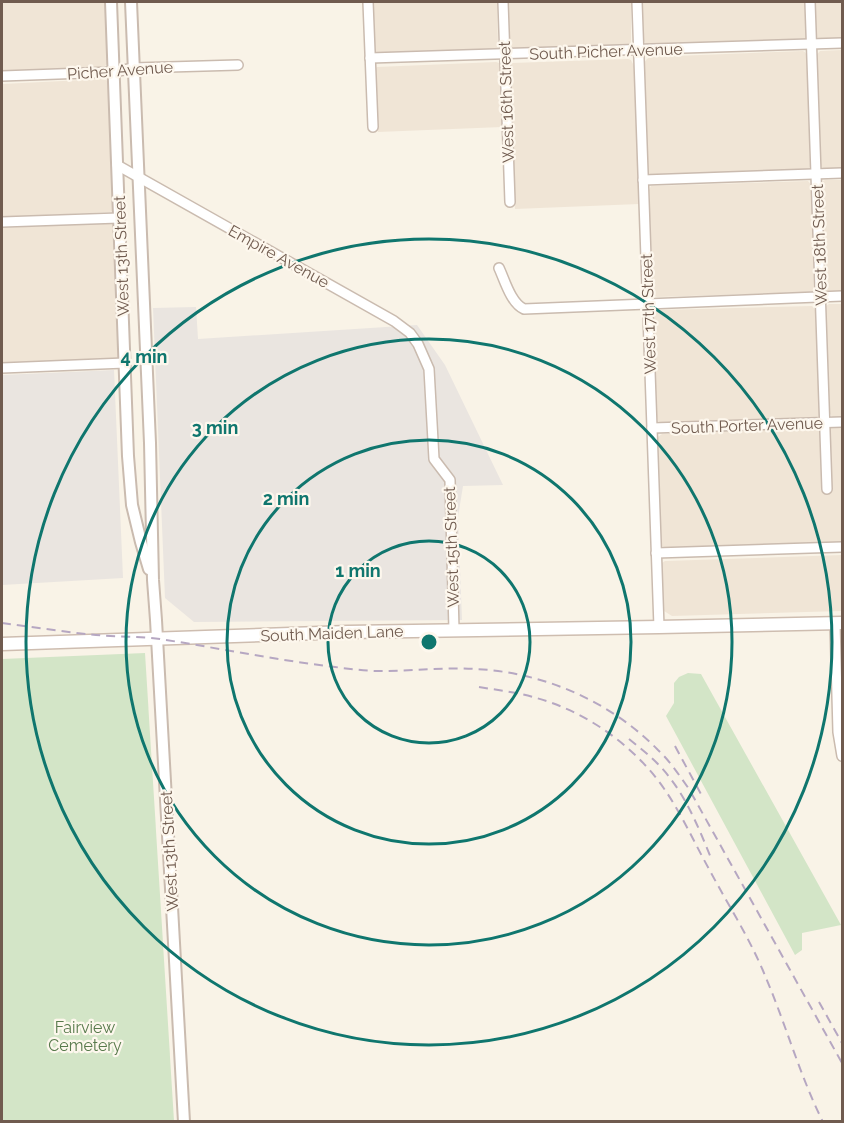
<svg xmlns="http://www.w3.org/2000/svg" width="844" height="1123" font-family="Raleway,sans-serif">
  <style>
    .residential { fill: #f0e5d6 }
    .industrial { fill: #eae5e0 }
    .green { fill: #d3e5c7 }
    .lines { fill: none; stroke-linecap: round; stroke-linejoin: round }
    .minor-casing { stroke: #cabbaf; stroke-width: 12 }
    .tertiary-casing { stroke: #cabbaf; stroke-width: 14 }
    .secondary-casing { stroke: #cebdb0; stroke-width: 15 }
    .minor { stroke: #fff; stroke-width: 9 }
    .tertiary { stroke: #fff; stroke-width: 10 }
    .secondary { stroke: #fff; stroke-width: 12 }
    .rail { stroke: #b6a7c2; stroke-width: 2; stroke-dasharray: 9 6; stroke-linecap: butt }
    .ring { fill: none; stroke: #0f766e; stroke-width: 3 }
    .labels { text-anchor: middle; stroke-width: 4.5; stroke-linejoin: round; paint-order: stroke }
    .street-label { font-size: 16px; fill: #705b4f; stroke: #fdf7ed }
    .park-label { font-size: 16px; fill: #587a4c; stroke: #fdf7ed }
    .centre { fill: #0f766e; stroke: #fdf7ed; stroke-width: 3 }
    .ring-label { font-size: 18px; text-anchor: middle; font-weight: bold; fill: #0f766e; stroke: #fdf7ed; stroke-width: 4.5; stroke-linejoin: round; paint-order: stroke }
  </style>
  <rect width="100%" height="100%" fill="#f9f3e7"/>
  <g class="residential">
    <path d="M 2,2 L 107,2 L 108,63 L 104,67 L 101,67 L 2,71 Z"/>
    <path d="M 373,2 L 497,2 L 498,49 L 496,50 L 377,54 L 375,50 Z"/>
    <path d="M 507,2 L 631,2 L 631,45 L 510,50 L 508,46 Z"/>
    <path d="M 642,2 L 805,2 L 806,36 L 806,38 L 802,40 L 647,45 L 643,40 Z"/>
    <path d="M 814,2 L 842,2 L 842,38 L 821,39 L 816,37 Z"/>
    <path d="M 842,50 L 842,169 L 824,169 L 820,165 L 816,56 L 820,51 Z"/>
    <path d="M 803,51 L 805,52 L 807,56 L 810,167 L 807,170 L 650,175 L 648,170 L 644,63 L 647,59 L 650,57 Z"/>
    <path d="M 628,59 L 631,60 L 634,66 L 639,204 L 515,209 L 510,66 L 512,63 Z"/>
    <path d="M 496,62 L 499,63 L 500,67 L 502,127 L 378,132 L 375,69 L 377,67 Z"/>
    <path d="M 103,79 L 108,81 L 110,86 L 114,210 L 110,212 L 2,217 L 2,84 Z"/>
    <path d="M 825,180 L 842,180 L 842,291 L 826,291 L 824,288 L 821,186 L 823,181 Z"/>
    <path d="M 808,181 L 812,186 L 814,291 L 809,292 L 657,297 L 653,295 L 649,190 L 651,186 Z"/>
    <path d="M 110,223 L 115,226 L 119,358 L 115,359 L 2,364 L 2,228 Z"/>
    <path d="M 829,304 L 842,304 L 842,417 L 832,417 L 829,412 L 825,310 L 825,307 Z"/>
    <path d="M 812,306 L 816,311 L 820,413 L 819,416 L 814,418 L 662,423 L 658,421 L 657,417 L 653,316 L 656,312 L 661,310 Z"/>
    <path d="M 842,427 L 842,542 L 667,548 L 662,546 L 661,540 L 658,440 L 658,437 L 662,434 Z"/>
    <path d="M 842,555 L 842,611 L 672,616 L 664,611 L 663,605 L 662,563 L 665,561 Z"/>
  </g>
  <g class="industrial">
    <path d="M 196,307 L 198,339 L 417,325 L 445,365 L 503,485 L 463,486 L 458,517 L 462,620 L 194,622 L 165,598 L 153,308 Z"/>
    <path d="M 114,370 L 123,578 L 2,585 L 2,375 Z"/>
  </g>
  <g class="green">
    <path d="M 145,653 L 174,1121 L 2,1121 L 2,659 Z"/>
    <path d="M 688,673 L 701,674 L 841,925 L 802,933 L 802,950 L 795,955 L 666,716 L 674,703 L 674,683 L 679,677 Z"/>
  </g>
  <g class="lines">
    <defs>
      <g id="minor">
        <path d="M 368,2 L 373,127"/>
        <path d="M 503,2 L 510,202"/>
        <path d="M 637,2 L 659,627"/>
        <path d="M 810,2 L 827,489"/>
        <path d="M 370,58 L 842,43"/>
        <path d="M 2,76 L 113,72 L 134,68 L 238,65"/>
        <path d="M 117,165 L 394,321 L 410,333 L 418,344 L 429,369 L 434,459 L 450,480 L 454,630"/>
        <path d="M 643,180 L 842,173"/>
        <path d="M 2,222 L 119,218"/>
        <path d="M 499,268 C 505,281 511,303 524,309 L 842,296"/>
        <path d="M 2,368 L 125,363"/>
        <path d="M 652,428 L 842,422"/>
        <path d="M 656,553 L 842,547"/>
        <path d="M 835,623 L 838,732 L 842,756"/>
      </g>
      <g id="tertiary">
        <path d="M 111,2 L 128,456 L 132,505 L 141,542 L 149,569"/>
        <path d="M 131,2 L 150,443 L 153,580 L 156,620 L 184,1122"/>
      </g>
      <path id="secondary" d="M 2,644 L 348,632 L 659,627 L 842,623"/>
    </defs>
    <use href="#minor" class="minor-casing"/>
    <use href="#tertiary" class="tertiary-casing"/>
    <use href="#secondary" class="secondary-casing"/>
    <use href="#minor" class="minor"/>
    <use href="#tertiary" class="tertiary"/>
    <use href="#secondary" class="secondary"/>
    <g class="rail">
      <path d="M 2,623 C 33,627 65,632 96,635 C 117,637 139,636 160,639 C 218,648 276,660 335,667 C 350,669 365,671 380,671 C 412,671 444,667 475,669 C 543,672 610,701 658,750 C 670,761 679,775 689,789 L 842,1063"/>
      <path d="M 479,687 C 497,690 515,692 533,697 C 586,711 637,747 667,793 C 683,817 695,844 709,869 C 728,905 751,940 766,978 C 786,1025 800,1076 823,1122"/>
      <path d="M 629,739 C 644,751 659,763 670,778 C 688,801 700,831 711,858"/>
      <path d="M 675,746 L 702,796"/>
      <path d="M 819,1002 L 842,1043"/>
    </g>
  </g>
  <g class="ring">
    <circle cx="429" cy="642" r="101"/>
    <circle cx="429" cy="642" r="202"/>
    <circle cx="429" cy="642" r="303"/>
    <circle cx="429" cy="642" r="403"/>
  </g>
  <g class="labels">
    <g class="street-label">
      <text transform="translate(606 51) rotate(-2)" y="6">South Picher Avenue</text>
      <text transform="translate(120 70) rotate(-4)" y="6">Picher Avenue</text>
      <text transform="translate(506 102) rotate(-92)" y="6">West 16th Street</text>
      <text transform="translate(819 245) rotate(-92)" y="6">West 18th Street</text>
      <text transform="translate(121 256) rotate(-92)" y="6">West 13th Street</text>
      <text transform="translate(279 256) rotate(29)" y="6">Empire Avenue</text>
      <text transform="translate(648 314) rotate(-92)" y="6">West 17th Street</text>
      <text transform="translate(747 425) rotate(-2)" y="6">South Porter Avenue</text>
      <text transform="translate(451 547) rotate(-92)" y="6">West 15th Street</text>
      <text transform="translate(332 633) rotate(-2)" y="6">South Maiden Lane</text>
      <text transform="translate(169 851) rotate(-93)" y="6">West 13th Street</text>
    </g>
    <g class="park-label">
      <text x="85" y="1033">Fairview<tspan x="85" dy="18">Cemetery</tspan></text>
    </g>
  </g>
  <circle cx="429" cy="642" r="9" class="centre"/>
  <g class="ring-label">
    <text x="144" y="363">4 min</text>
    <text x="215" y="434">3 min</text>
    <text x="286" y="505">2 min</text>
    <text x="358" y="577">1 min</text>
  </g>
  <rect width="844" height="1123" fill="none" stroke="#705b4f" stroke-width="6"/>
</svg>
